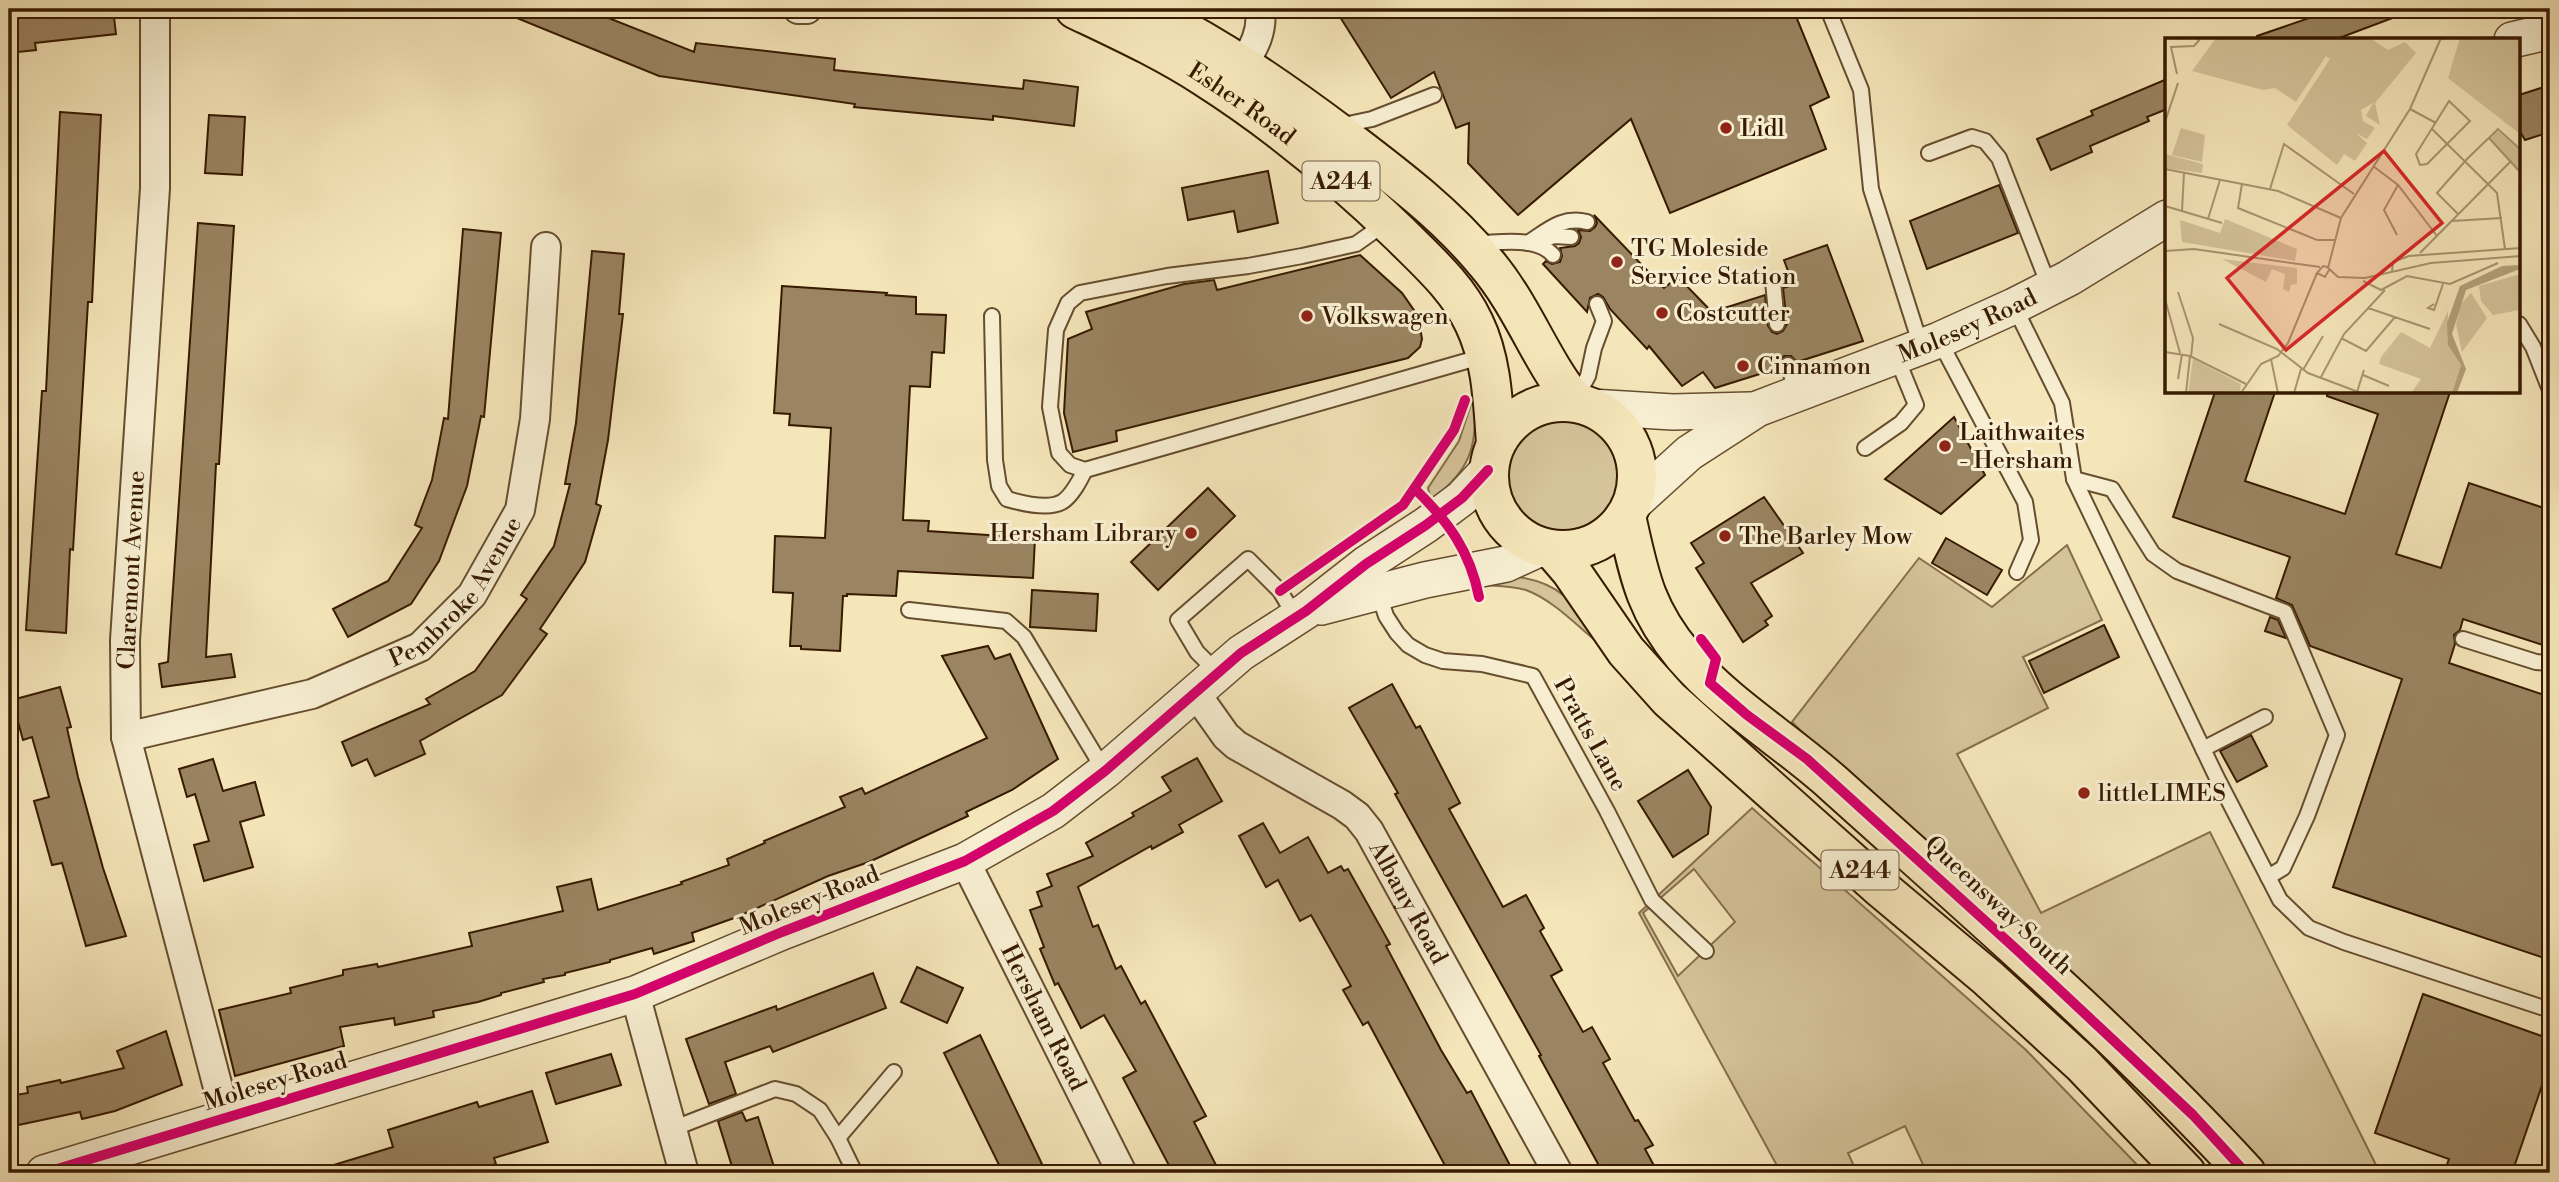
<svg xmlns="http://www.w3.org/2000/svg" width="2559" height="1182" font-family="'Libre Bodoni',serif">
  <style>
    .green { fill: #d5c39a; stroke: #866e4d; stroke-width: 2; fill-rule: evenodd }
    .building { fill: #9a8461; stroke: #371a00; stroke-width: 2 }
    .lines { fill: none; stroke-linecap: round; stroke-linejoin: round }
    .service-casing { stroke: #664d2e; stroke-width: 18 }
    .minor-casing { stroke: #664d2e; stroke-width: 32 }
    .tertiary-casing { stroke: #664d2e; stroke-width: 38 }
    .primary-casing { stroke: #371a00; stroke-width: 42 }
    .service { stroke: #f8efd2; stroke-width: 14 }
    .minor { stroke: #f8efd2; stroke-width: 28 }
    .tertiary { stroke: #f8efd2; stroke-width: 35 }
    .primary { stroke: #f5e6ba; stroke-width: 38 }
    .cycleway-casing { stroke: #f8efd2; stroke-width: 15 }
    .cycleway { stroke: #d6006c; stroke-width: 10 }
    .poi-dot { fill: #8f2418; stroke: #f8efd2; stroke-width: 2.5 }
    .labels { text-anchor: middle; stroke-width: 6; stroke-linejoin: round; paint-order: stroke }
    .shield { fill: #f8efd2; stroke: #715a3f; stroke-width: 2 }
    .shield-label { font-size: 23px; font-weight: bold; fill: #371a00 }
    .street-label { font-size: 24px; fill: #371a00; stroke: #f8efd2 }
    .poi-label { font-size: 24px; fill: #371a00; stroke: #f8efd2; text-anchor: start }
    .inset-road { fill: none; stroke: #a99470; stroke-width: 2 }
    .view { fill: #d62828; fill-opacity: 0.15; stroke: #d62828; stroke-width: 3.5 }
    .inset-edge { fill: none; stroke: #371a00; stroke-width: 3.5 }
  </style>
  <rect width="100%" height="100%" fill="#f5e6ba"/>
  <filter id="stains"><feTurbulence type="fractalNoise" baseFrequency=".00286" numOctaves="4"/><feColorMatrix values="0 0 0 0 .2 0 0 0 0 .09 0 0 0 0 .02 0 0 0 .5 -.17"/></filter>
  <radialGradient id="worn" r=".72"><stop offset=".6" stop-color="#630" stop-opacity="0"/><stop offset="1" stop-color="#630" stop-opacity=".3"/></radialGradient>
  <g class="green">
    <path d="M 1471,404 L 1474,404 C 1478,448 1468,471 1434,498 L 1430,496 L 1428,488 L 1459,441 Z"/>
    <circle cx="1564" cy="476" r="56"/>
    <path d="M 2067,545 L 2102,620 L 2023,657 L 2048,708 L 1957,754 L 2041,913 L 2210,832 L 2380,1173 L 2255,1173 L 2014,941 L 1792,722 L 1919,558 L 1992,607 Z"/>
    <path d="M 1509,576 C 1562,580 1575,604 1602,646 C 1578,627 1555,601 1526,590 C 1512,586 1496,586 1482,585 Z"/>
    <path d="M 1752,808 L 2026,1050 L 2145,1173 L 1927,1173 L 1905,1126 L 1848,1153 L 1857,1173 L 1781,1173 L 1639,913 ZM 1694,869 L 1735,922 L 1678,976 L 1643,913 Z"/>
  </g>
  <g class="building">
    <path d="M 46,9 L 113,9 L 116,34 L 35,43 L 36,50 L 9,53 L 9,16 L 47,11 Z"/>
    <path d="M 495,9 L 586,9 L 694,52 L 696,43 L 835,59 L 834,70 L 1023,89 L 1024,80 L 1078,87 L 1074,126 L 993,116 L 993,120 L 854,107 L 855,104 L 659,76 Z"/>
    <path d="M 1335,9 L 1793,9 L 1829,97 L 1810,106 L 1826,149 L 1670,213 L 1631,119 L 1518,215 L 1468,163 L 1469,123 L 1456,128 L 1434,72 L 1391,98 Z"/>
    <path d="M 2316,9 L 2411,9 L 2411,11 L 2334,40 L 2258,40 L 2257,36 L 2318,15 Z"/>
    <path d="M 2167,79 L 2167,109 L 2147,117 L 2149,121 L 2090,146 L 2092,152 L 2051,170 L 2037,139 L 2093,115 L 2091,111 Z"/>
    <path d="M 2550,85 L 2550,132 L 2525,140 L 2519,130 L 2519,95 Z"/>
    <path d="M 60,112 L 101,115 L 92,302 L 88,302 L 73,550 L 70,549 L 66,633 L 26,630 L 42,391 L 46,391 Z"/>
    <path d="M 209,115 L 245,117 L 242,175 L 205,173 Z"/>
    <path d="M 1268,171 L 1278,223 L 1238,232 L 1234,211 L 1188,220 L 1182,188 Z"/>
    <path d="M 1999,185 L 2018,233 L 1927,269 L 1910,221 Z"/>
    <path d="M 1594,215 L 1664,288 L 1678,277 L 1712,312 L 1765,295 L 1768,326 L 1772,332 L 1777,334 L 1783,331 L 1787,324 L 1783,288 L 1793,285 L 1784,260 L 1827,245 L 1863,341 L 1797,362 L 1791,356 L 1784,356 L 1779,362 L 1779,368 L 1715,388 L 1703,372 L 1682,386 L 1649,346 L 1647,349 L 1610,309 L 1603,297 L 1598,294 L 1590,298 L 1587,312 L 1543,264 L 1546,261 L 1552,264 L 1560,262 L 1562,256 L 1560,248 L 1575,246 L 1579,243 L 1581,237 L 1578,230 L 1590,231 L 1595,227 L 1597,223 Z"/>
    <path d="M 198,223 L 234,226 L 219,464 L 216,464 L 206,657 L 231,654 L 235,677 L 162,687 L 159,664 L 168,662 Z"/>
    <path d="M 463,229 L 501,233 L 484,417 L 481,416 L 467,486 L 439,561 L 411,604 L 348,637 L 333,609 L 388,581 L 422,528 L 415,525 L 432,480 L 444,418 L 448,419 Z"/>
    <path d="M 592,251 L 624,254 L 619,314 L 623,314 L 608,440 L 596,504 L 601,506 L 585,562 L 540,629 L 547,634 L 502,695 L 420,741 L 425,754 L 375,776 L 367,759 L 352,766 L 342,742 L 430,704 L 426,699 L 475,671 L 527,599 L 521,595 L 554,546 L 570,484 L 565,484 L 576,423 Z"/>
    <path d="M 1360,255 L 1402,293 L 1418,316 L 1422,339 L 1420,347 L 1408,358 L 1116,431 L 1117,441 L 1073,452 L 1064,413 L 1068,339 L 1092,329 L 1086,312 L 1184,284 L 1214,280 L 1217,290 Z"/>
    <path d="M 782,286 L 887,293 L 886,295 L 916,297 L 916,314 L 946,315 L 944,353 L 932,352 L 930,387 L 910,386 L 903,520 L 929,521 L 928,531 L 1035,538 L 1033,578 L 898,571 L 896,596 L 847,594 L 847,596 L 843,596 L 840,651 L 801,649 L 801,646 L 790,646 L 793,593 L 773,592 L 775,536 L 825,538 L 831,428 L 789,425 L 790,414 L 774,413 Z"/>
    <path d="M 2215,392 L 2275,392 L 2245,481 L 2345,514 L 2378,414 L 2327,396 L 2327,392 L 2450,392 L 2396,554 L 2441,568 L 2469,483 L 2550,510 L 2550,633 L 2546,646 L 2463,619 L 2460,630 L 2454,635 L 2455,644 L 2449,663 L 2550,697 L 2550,960 L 2333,887 L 2402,679 L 2310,646 L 2292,605 L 2276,598 L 2290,557 L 2173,517 Z"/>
    <path d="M 1954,417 L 1985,475 L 1941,514 L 1885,479 Z"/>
    <path d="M 1208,488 L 1235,516 L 1158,590 L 1131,562 Z"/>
    <path d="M 1764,497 L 1803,553 L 1751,583 L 1772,616 L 1765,621 L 1768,625 L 1743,642 L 1696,568 L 1704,563 L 1691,543 Z"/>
    <path d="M 1946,538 L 2002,570 L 1987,595 L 1932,563 Z"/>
    <path d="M 1032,590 L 1098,594 L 1096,631 L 1030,627 Z"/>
    <path d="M 2270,617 L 2278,620 L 2286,638 L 2265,631 Z"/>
    <path d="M 2104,625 L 2119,657 L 2044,693 L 2029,661 Z"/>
    <path d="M 988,646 L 995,659 L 1010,654 L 1058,759 L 1012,790 L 966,812 L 968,816 L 869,862 L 828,876 L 737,917 L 692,933 L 694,941 L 654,954 L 652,948 L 610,960 L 610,962 L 565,973 L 565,975 L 543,979 L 544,982 L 501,993 L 501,995 L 478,1002 L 433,1011 L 434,1017 L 395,1025 L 394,1018 L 340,1027 L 344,1046 L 235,1076 L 219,1010 L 291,993 L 290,988 L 343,975 L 343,970 L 377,964 L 378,967 L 472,946 L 469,933 L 563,911 L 557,887 L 591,879 L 598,910 L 682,884 L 681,882 L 729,865 L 727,859 L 765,843 L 764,841 L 845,807 L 840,797 L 862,788 L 865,794 L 987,738 L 942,656 Z"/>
    <path d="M 1392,684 L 1416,728 L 1420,726 L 1460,803 L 1449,809 L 1503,907 L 1526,895 L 1544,928 L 1540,931 L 1562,970 L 1551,976 L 1583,1032 L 1592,1027 L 1610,1059 L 1603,1063 L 1635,1121 L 1638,1120 L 1653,1145 L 1645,1149 L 1658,1173 L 1603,1173 L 1539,1056 L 1541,1055 L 1395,794 L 1398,793 L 1349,708 Z"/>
    <path d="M 60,687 L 71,727 L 67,728 L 78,777 L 103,868 L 126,936 L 86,946 L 62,863 L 52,865 L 34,801 L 49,797 L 32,737 L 23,740 L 12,700 Z"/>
    <path d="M 2251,735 L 2267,766 L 2237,782 L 2220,751 Z"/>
    <path d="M 1197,758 L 1222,801 L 1179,825 L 1183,832 L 1152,849 L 1151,846 L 1078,887 L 1093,927 L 1098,925 L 1116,969 L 1121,966 L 1141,1004 L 1145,1001 L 1206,1116 L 1194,1122 L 1220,1173 L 1173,1173 L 1123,1078 L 1136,1071 L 1104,1015 L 1081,1028 L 1058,983 L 1055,985 L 1040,949 L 1044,947 L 1030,910 L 1042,906 L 1037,892 L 1052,886 L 1047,874 L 1093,856 L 1086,843 L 1134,816 L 1132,813 L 1171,791 L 1162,777 Z"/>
    <path d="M 213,759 L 223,791 L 255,782 L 264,815 L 240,822 L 253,867 L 204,881 L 194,845 L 209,841 L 195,794 L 187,797 L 179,769 Z"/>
    <path d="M 1688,770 L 1711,807 L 1708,834 L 1673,857 L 1638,801 Z"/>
    <path d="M 1263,823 L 1280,853 L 1308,837 L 1328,873 L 1341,866 L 1344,871 L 1348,869 L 1390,944 L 1386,946 L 1441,1050 L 1467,1093 L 1471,1091 L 1514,1173 L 1449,1173 L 1368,1022 L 1363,1025 L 1343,990 L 1351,986 L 1311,915 L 1300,921 L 1278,880 L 1266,887 L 1239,836 Z"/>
    <path d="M 917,967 L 963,988 L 947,1023 L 901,1002 Z"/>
    <path d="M 873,973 L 886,1008 L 773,1052 L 770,1046 L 725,1062 L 736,1094 L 709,1104 L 686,1039 L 776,1006 L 777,1010 Z"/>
    <path d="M 2423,994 L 2550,1039 L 2550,1062 L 2512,1173 L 2444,1173 L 2449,1159 L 2375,1133 Z"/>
    <path d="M 166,1031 L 182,1085 L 115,1111 L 82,1119 L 80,1112 L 9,1127 L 9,1096 L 28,1093 L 27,1087 L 60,1080 L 61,1083 L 124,1068 L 117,1051 Z"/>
    <path d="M 980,1035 L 1042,1164 L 1023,1173 L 1003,1173 L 944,1053 Z"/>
    <path d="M 611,1054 L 621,1085 L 556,1104 L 546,1073 Z"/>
    <path d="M 532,1091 L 548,1142 L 494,1158 L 496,1164 L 464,1173 L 327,1173 L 327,1167 L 393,1147 L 388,1130 L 477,1102 L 479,1107 Z"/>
    <path d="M 742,1112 L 746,1121 L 758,1117 L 776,1173 L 734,1173 L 718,1121 Z"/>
  </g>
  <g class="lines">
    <defs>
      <g id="service">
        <path d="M 1828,9 L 1861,90 L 1871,189 L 1921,346"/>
        <path d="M 1339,126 L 1372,119 L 1434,95"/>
        <path d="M 1929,153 L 1972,137 L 1985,141 L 1999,158 L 2049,286"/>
        <path d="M 1387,222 L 1356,244 L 1302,256 L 1248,266 L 1167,276 L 1080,293 L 1068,303 L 1056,330 L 1050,407 L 1059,453 L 1070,465 L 1085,470 L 1484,356"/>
        <path d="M 1540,240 L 1555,236 L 1571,237"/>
        <path d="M 1477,243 C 1500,243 1537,236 1553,255"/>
        <path d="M 1528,243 C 1548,230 1562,216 1587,222"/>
        <path d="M 1773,281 L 1777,324"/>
        <path d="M 2014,306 L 2062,403 L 2074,479 L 2216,776 L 2280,900 L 2309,928 L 2344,942 L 2550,1010"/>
        <path d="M 992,316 L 995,460 L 999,486 L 1007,499 C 1021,503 1048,510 1062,502 C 1072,496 1080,480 1085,470"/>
        <path d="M 2519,324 L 2533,347 L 2550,390"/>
        <path d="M 1939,340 L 2025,502 L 2031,540 L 2017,572"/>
        <path d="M 1788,365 L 1797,393"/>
        <path d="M 1575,400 L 1588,376 L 1594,348 L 1604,321 L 1597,304"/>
        <path d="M 1865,448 L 1901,423 L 1916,405 L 1896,356"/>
        <path d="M 2074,479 L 2112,489 L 2153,554 L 2177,571 L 2285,612 L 2337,735 L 2307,816 L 2283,868 L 2268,877"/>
        <path d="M 1378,591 L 1386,616 L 1397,633 L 1408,645 L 1425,655 L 1443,661 L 1482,664 L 1533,676 L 1607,811 L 1652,900 L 1706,951"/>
        <path d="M 909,610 L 1006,621 L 1024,637 L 1104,770"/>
        <path d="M 2463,639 L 2536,662 L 2550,663"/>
        <path d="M 1217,672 L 1197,652 L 1178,620 L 1248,559 L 1280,591 L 1295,616"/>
        <path d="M 2203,749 L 2265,717"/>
        <path d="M 672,1129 L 775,1089 L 796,1094 L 820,1110 L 838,1138 L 855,1173"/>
        <path d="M 838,1138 L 894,1072"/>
      </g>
      <g id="minor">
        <path d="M 155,9 L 155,188 L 125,640 L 126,737 L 226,1118"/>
        <path d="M 798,9 L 807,9"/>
        <path d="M 1243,65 C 1254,47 1263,31 1260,9"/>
        <path id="s1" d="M 1194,691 L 1226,736 L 1236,745 L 1342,805 L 1357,816 L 1369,831 L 1558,1173"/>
        <path id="s2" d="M 126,737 L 312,694 L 420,647 L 472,595 L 520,510 L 535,419 L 546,247"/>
        <path id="s3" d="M 965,861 L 1122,1173"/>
        <path d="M 635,994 L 684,1173"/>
      </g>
      <g id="tertiary">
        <path d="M 2512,40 L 2550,31"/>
        <path d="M 1591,407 L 1673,412 L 1750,410"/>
        <path id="s4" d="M 1633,504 L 1689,453 L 1757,409 L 1939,340 L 2014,306 L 2069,278 L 2167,218"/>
        <path d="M 1321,607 L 1425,580 L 1506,564 L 1543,547"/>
        <path d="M 44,1173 L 635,994 L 782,932 L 965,861 L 1053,811 L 1105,771 L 1241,653 L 1306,611 L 1366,564 L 1426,525 L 1462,498 L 1488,470"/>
      </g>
      <g id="primary">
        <path id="s5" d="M 1075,9 C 1119,30 1165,51 1206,78 C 1275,122 1341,177 1400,234 C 1428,262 1457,287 1474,323 C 1492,360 1493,403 1496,443"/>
        <path d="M 1143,9 C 1215,44 1280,89 1344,137 C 1394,175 1446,214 1486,263 C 1522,305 1540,359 1574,401"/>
        <circle cx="1563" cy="476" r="74"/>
        <path d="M 1626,516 C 1639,574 1644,608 1684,656 C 1727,706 1785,740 1833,783 C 1974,910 2118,1034 2246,1173"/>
        <path d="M 1553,550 L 1571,571 L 1626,651 L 1669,699 L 1883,890 L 1988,978 L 2082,1064 L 2186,1173"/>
      </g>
    </defs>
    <use href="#service" class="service-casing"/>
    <use href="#minor" class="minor-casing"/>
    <use href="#tertiary" class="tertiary-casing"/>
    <use href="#primary" class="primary-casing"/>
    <use href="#service" class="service"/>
    <use href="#minor" class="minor"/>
    <use href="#tertiary" class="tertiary"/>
    <use href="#primary" class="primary"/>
    <defs>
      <g id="cycleway">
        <path d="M 1415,489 C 1448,521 1470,551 1479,597"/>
        <path d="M 1280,591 L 1403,505 L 1454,430 L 1465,400"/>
        <path d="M 1701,639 L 1716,659 L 1710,683 L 1747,715 L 1807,759 L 2016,949 L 2193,1115 L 2246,1173"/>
        <path d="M 44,1173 L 635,994 L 782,932 L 965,861 L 1053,811 L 1105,771 L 1241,653 L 1306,611 L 1366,564 L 1426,525 L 1462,498 L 1488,470"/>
      </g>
    </defs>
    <use href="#cycleway" class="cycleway-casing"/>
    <use href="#cycleway" class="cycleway"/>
  </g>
  <g class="poi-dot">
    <circle cx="1726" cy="128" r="7"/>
    <circle cx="1617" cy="262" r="7"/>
    <circle cx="1662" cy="313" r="7"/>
    <circle cx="1307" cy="316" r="7"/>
    <circle cx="1743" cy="366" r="7"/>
    <circle cx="1945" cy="446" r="7"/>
    <circle cx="1191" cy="533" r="7"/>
    <circle cx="1725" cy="536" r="7"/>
    <circle cx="2084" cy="793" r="7"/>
  </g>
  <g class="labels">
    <g class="shield">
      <rect x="1302.5" y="161.5" width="77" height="39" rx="5"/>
      <rect x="1821.5" y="850.5" width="77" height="39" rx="5"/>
    </g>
    <g class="shield-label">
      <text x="1341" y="189">A244</text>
      <text x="1860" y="878">A244</text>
    </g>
    <g class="street-label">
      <text dy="8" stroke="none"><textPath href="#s5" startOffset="192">Esher Road</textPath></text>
      <text dy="8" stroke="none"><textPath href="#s4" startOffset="383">Molesey Road</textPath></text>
      <text transform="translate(131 570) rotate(-87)" y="8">Claremont Avenue</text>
      <text dy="8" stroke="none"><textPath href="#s2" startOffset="373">Pembroke Avenue</textPath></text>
      <text transform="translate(1591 734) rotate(61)" y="8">Pratts Lane</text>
      <text transform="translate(809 900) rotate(-22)" y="8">Molesey Road</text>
      <text dy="8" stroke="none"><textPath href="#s1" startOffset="310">Albany Road</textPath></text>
      <text transform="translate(1999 905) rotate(43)" y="8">Queensway South</text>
      <text dy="8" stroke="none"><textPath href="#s3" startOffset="175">Hersham Road</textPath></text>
      <text transform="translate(275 1081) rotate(-17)" y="8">Molesey Road</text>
    </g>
    <g class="poi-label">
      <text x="1740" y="136">Lidl</text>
      <text x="1631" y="256">TG Moleside<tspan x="1631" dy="28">Service Station</tspan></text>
      <text x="1676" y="321">Costcutter</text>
      <text x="1321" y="324">Volkswagen</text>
      <text x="1757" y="374">Cinnamon</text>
      <text x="1959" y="440">Laithwaites<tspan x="1959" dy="28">- Hersham</tspan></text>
      <text x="1177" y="541" text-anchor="end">Hersham Library</text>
      <text x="1739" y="544">The Barley Mow</text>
      <text x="2098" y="801">littleLIMES</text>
    </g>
  </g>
  <g transform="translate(2165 38)">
    <rect width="355" height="355" fill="#f5e6ba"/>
    <path d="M 51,0 L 205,0 L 223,12 L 240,4 L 251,15 L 210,65 L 215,87 L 201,78 L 208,65 L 196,72 L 198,83 L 210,90 L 202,101 L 191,95 L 202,105 L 190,123 L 179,116 L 172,127 L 122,87 L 165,21 L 161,18 L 131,64 L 110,50 L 98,52 L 27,33 ZM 295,0 L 355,0 L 355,96 L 283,40 ZM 16,90 L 40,97 L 37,124 L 7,117 ZM 332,92 L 355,112 L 353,132 L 324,100 ZM 0,116 L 38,126 L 37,135 L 0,130 ZM 60,181 L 132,211 L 130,223 L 17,204 L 15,182 L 55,195 ZM 57,221 L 132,230 L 132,246 L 126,247 L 124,254 L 118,251 L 120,236 L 107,231 L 101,244 ZM 355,236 L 355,272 L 328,277 L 316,263 L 314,248 ZM 306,255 L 322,280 L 297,314 L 291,286 L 296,266 ZM 283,273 L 283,307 L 296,327 L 287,355 L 246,355 L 256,341 L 214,326 L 216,319 L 236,294 L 265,310 ZM 28,321 L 76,346 L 75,353 L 23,355 Z" fill="#d5c39a"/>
    <path d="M 355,227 L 355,231 L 301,252 L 287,296 L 301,331 L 292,355 L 287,355 L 296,327 L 283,307 L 282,285 L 295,248 L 337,228 Z" fill="#b4a17b"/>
    <path class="inset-road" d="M 12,36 L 6,9 L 29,8 L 36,0M 284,63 L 305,83 L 262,126 L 255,127 L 251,116 ZM 245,71 L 271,85M 0,84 L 13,45M 267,91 L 332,155 L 340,211M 324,100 L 356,135M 208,128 L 233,147 L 272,198M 0,131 L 113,153 L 176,180M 77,146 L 73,170 L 152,202 L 170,202M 105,151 L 119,106 L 189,156M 0,168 L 57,185M 17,173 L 19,135M 293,176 L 272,155 L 302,121 L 333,91 L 356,112M 43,181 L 55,142M 287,183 L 337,180M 232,197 L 219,172 L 233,147M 0,213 L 29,211 L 155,229M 255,215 L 345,124M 163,230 L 176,180 L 245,71 L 276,0M 164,232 L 160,239 L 152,235 L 158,228 L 162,229 L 173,239 L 200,240 L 266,225 L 356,218M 227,233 L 228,224 L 244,218 L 356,210M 198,243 L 216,252 L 242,238 L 285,246 L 333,225M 13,254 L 28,300 L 26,319M 0,261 L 15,315M 269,266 L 263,270 L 269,272 L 278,246M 203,270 L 265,291M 54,286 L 112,311 L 143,335 L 196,355M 176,300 L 201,313 L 230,279M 0,314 L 25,318 L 81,346M 106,321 L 113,355M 138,332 L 158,298M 198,337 L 224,348M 156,339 L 179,296 L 220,252M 13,341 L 17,316M 192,354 L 199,332M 21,355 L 25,318M 76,355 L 96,326 L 113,318 L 123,305 L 152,235M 129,355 L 136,331"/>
    <path class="view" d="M 219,113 L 277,185 L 121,312 L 62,240 Z"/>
    <rect width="355" height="355" class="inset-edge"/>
  </g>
  <rect width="2559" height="1182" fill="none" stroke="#f5e6ba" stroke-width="35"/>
  <rect x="10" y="10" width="2538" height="1161" fill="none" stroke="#371a00" stroke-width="3.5"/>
  <rect x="18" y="18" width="2524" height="1147" fill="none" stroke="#371a00" stroke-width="2"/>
  <rect width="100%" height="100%" filter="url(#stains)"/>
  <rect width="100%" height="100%" fill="url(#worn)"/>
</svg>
